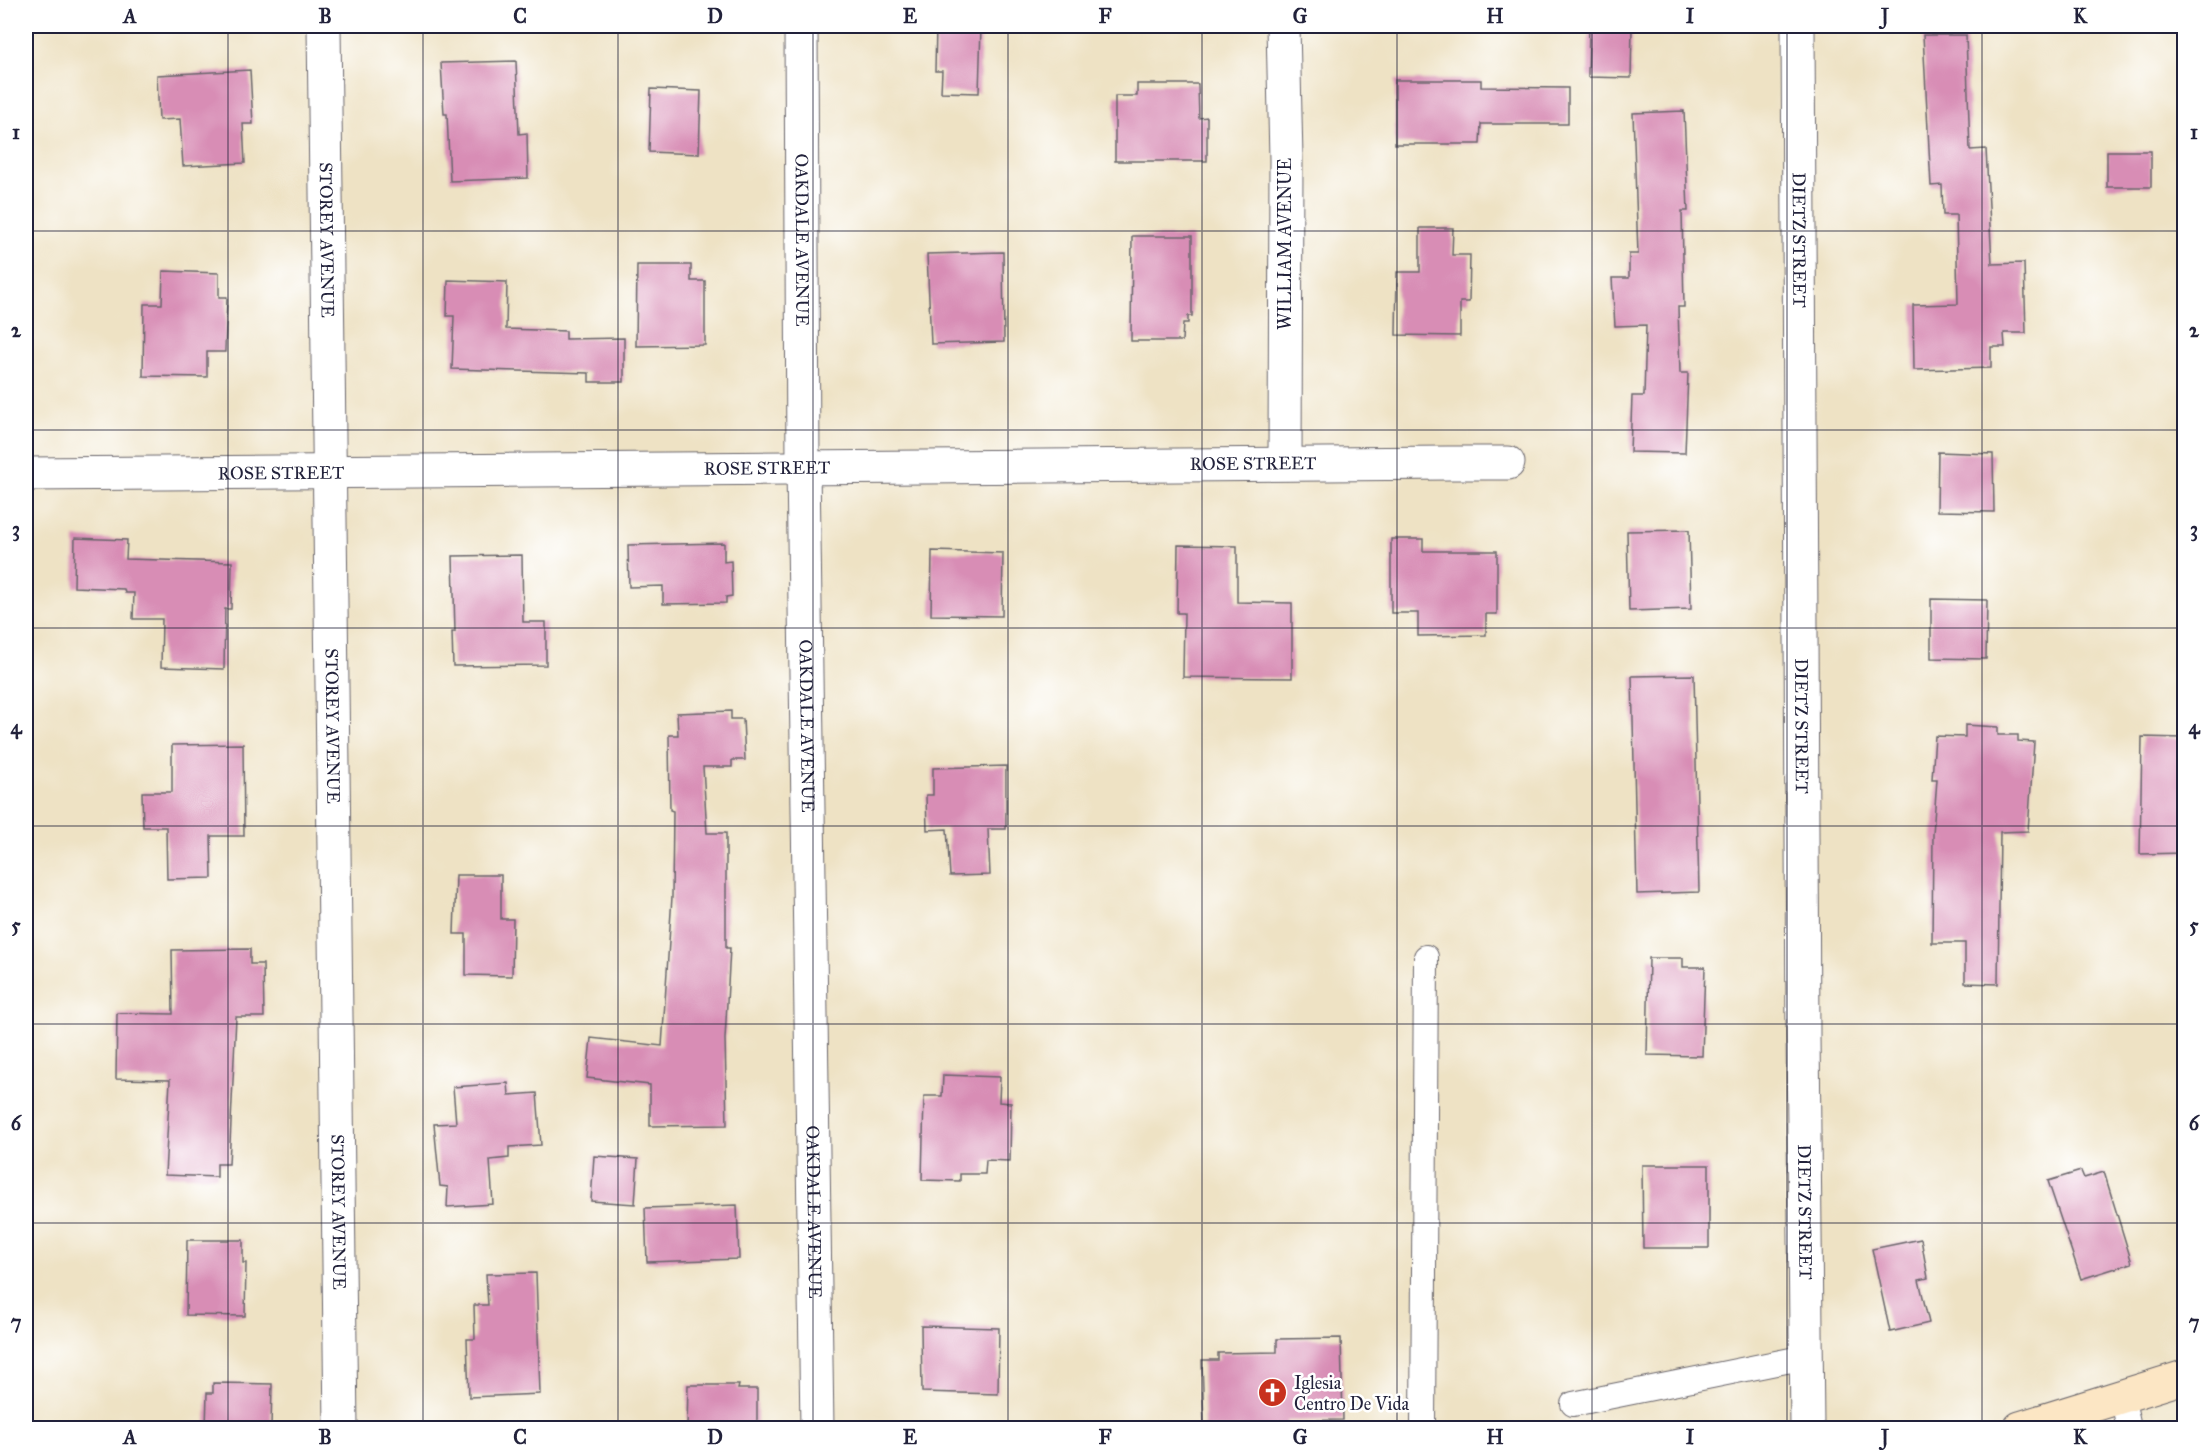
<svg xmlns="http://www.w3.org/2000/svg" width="2210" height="1454" font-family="'IM FELL Great Primer',serif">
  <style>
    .building { fill: #d88db5 }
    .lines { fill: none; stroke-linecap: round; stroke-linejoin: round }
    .lane-casing { stroke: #69656b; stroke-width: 26 }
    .street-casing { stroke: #69656b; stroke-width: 35 }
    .secondary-casing { stroke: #69656b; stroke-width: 35 }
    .lane { stroke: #fff; stroke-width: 24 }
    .street { stroke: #fff; stroke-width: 33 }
    .secondary { stroke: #fce6c4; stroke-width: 33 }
    .grid { fill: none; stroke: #22223b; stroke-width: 1.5; stroke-opacity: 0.55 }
    .labels { text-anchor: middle; stroke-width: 5; stroke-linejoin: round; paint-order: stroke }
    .street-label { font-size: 18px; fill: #22223b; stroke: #fff }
    .poi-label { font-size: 18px; fill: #22223b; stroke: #fff; text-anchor: start }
    .neatline { fill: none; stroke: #22223b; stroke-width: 2 }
    .grid-label { font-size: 20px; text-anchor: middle; font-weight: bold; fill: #22223b }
  </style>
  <rect width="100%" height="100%" fill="#fff"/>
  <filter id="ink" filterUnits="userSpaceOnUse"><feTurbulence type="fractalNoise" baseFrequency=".0167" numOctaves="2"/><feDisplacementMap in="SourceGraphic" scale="12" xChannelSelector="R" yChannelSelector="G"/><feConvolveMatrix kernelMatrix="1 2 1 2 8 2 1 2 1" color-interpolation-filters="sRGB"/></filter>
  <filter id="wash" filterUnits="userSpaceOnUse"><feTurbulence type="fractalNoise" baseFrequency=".008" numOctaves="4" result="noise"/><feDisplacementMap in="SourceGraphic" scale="24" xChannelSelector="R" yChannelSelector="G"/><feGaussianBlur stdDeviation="1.35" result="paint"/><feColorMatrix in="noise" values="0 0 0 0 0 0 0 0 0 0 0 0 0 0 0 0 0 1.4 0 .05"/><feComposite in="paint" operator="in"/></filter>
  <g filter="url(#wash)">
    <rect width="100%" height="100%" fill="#eee2c4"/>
    <g id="blocks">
      <g class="building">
        <path d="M 936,26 L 981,26 L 979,93 L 941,92 L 942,71 L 935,71 Z"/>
        <path d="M 1589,26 L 1632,26 L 1631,78 L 1588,77 Z"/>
        <path d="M 1923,35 L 1966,35 L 1970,150 L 1986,149 L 1992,264 L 2024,263 L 2026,333 L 2004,333 L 2005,347 L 1991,347 L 1991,368 L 1914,370 L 1913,305 L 1958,304 L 1956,215 L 1943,215 L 1942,185 L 1931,186 Z"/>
        <path d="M 516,61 L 519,134 L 527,133 L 528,178 L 450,181 L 447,114 L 444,114 L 441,63 Z"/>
        <path d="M 250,70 L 253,124 L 243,124 L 245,163 L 183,166 L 180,119 L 159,120 L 157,75 Z"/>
        <path d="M 1395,80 L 1481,80 L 1481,87 L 1568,88 L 1568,124 L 1481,124 L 1480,144 L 1395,144 Z"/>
        <path d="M 1137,84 L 1198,84 L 1199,118 L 1207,117 L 1207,161 L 1115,161 L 1115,96 L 1137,96 Z"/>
        <path d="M 651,89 L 701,91 L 699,154 L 649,152 Z"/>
        <path d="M 1684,111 L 1688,211 L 1682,211 L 1684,307 L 1678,307 L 1680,373 L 1688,373 L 1685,453 L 1630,452 L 1632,396 L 1644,396 L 1646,325 L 1615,326 L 1612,278 L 1629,278 L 1629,254 L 1638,254 L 1633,113 Z"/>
        <rect x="2107" y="151" width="44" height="36"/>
        <path d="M 1420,228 L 1453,228 L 1452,255 L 1470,255 L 1469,302 L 1460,302 L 1460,336 L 1396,335 L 1397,272 L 1420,272 Z"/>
        <path d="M 1132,236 L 1192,236 L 1192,316 L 1188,316 L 1188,323 L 1183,323 L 1182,341 L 1131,341 Z"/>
        <path d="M 1003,252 L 1004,342 L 931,344 L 927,254 Z"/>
        <path d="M 637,265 L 691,265 L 691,281 L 705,281 L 705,345 L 636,346 Z"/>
        <path d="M 163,271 L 219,273 L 219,297 L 227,297 L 225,352 L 207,352 L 207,377 L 143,376 L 144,304 L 162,304 Z"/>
        <path d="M 448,280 L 507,282 L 506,329 L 566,331 L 566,339 L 624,338 L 624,382 L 589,382 L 589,373 L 452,369 L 454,316 L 447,316 Z"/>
        <path d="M 1938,452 L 1993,454 L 1994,512 L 1937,511 Z"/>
        <path d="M 1689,530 L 1691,609 L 1629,611 L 1627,531 Z"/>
        <path d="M 75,538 L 127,540 L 126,559 L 232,562 L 231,609 L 225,609 L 224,669 L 161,667 L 162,619 L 133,619 L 134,593 L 125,593 L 124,589 L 74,587 Z"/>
        <path d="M 1391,539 L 1423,539 L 1423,551 L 1497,551 L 1497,614 L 1486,614 L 1486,635 L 1418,636 L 1418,613 L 1391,613 Z"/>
        <path d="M 724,543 L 724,562 L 731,561 L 732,596 L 726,597 L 726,603 L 663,604 L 663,586 L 629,587 L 628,545 Z"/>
        <path d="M 1178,545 L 1237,546 L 1237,602 L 1292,603 L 1292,678 L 1183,677 L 1184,613 L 1177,613 Z"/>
        <path d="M 932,551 L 1003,553 L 1002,616 L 931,615 Z"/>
        <path d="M 522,555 L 523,622 L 546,622 L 546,665 L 453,666 L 452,632 L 455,632 L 453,556 Z"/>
        <path d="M 1931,599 L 1987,600 L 1986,659 L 1931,658 Z"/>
        <path d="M 1694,675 L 1699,892 L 1637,894 L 1632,676 Z"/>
        <path d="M 731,711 L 731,719 L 743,719 L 745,760 L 732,760 L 732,767 L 703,767 L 707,833 L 726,833 L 726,948 L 730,948 L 725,1039 L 727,1125 L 650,1126 L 650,1085 L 587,1078 L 591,1038 L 662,1046 L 672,897 L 673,811 L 670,810 L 669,735 L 678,735 L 677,713 Z"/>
        <path d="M 1965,725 L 1998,727 L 1998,735 L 2018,735 L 2018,741 L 2034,742 L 2028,831 L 2000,832 L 1998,984 L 1965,983 L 1965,943 L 1932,943 L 1933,834 L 1937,779 L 1932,779 L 1935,736 L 1965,737 Z"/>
        <path d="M 2142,737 L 2184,738 L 2184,853 L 2140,854 Z"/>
        <path d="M 243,744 L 244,836 L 211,836 L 212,878 L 167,879 L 166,827 L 143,827 L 142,792 L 172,792 L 172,745 Z"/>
        <path d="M 1006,766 L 1006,829 L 988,829 L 990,875 L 950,876 L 947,829 L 927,830 L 926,795 L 933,795 L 933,768 Z"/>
        <path d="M 456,875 L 501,875 L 501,919 L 513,919 L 512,976 L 466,975 L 466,934 L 454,934 Z"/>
        <path d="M 250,949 L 250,964 L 263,964 L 264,1017 L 236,1017 L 229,1164 L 217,1164 L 217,1177 L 165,1175 L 170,1080 L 116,1079 L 117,1013 L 173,1014 L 172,950 Z"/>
        <path d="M 1649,958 L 1683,958 L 1683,967 L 1705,967 L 1702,1056 L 1647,1055 Z"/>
        <path d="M 943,1075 L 1000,1077 L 999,1102 L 1011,1103 L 1010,1161 L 986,1160 L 985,1174 L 960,1174 L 960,1181 L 922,1180 L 924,1096 L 942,1096 Z"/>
        <path d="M 508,1083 L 509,1095 L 537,1093 L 541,1145 L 509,1147 L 509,1158 L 490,1160 L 493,1204 L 447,1207 L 448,1187 L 440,1186 L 434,1124 L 456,1123 L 453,1087 Z"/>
        <path d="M 594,1156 L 638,1159 L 635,1204 L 591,1201 Z"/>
        <path d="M 1642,1165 L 1709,1165 L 1709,1248 L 1643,1248 Z"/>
        <path d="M 2081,1171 L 2084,1178 L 2104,1172 L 2132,1263 L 2081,1279 L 2048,1181 Z"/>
        <path d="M 737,1205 L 739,1259 L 647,1262 L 645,1208 Z"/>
        <path d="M 1921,1239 L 1928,1278 L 1919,1280 L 1929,1323 L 1890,1332 L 1872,1249 Z"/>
        <path d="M 187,1240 L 243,1240 L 243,1263 L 246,1263 L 245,1316 L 186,1315 Z"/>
        <path d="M 536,1273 L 540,1394 L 469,1397 L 467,1339 L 475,1339 L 474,1305 L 488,1305 L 486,1274 Z"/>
        <path d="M 921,1326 L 999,1328 L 998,1394 L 922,1392 Z"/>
        <path d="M 1341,1338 L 1343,1420 L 1287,1421 L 1287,1428 L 1204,1428 L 1202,1360 L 1218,1360 L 1218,1353 L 1277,1352 L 1277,1339 Z"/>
        <path d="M 213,1383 L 272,1384 L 271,1428 L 206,1428 L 207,1393 L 213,1393 Z"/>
        <path d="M 688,1385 L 739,1385 L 738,1389 L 757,1389 L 757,1427 L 687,1428 Z"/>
      </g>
    </g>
  </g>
  <g filter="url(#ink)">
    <use href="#blocks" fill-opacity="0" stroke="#69656b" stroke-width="1.5"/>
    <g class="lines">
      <defs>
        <g id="lane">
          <path d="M 2122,1396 L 2129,1428"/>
          <path d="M 1573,1404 L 1806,1357"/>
          <path d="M 1423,1428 L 1426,957"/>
        </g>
        <g id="street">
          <path id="s1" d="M 324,26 L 341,1428"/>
          <path id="s2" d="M 801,26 L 803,468 L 817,1428"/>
          <path d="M 1283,26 L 1286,159 L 1285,463"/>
          <path id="s3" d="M 1798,26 L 1803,1035 L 1807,1428"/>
          <path id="s4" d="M 26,474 C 520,474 1014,462 1508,463"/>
        </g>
        <path id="secondary" d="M 2020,1428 L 2184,1377"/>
      </defs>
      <use href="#lane" class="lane-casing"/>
      <use href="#street" class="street-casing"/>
      <use href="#secondary" class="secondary-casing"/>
      <use href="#lane" class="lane"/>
      <use href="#street" class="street"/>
      <use href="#secondary" class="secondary"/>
    </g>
  </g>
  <path class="grid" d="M 228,26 L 228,1428M 423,26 L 423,1428M 618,26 L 618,1428M 813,26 L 813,1428M 1008,26 L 1008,1428M 1202,26 L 1202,1428M 1397,26 L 1397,1428M 1592,26 L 1592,1428M 1787,26 L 1787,1428M 1982,26 L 1982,1428M 26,231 L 2184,231M 26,430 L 2184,430M 26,628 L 2184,628M 26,826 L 2184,826M 26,1024 L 2184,1024M 26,1223 L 2184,1223"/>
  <defs>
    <symbol id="church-disc" viewBox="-11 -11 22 22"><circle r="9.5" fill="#c8321e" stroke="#fff"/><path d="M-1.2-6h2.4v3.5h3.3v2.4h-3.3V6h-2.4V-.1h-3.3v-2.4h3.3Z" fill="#fff"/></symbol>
  </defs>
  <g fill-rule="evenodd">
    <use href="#church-disc" x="1256" y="1376" width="33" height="33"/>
  </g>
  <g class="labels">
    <g class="street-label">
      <text dy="6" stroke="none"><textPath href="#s1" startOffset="214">STOREY AVENUE</textPath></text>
      <text dy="6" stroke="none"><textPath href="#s2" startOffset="214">OAKDALE AVENUE</textPath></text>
      <text dy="6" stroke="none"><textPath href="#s3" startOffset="214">DIETZ STREET</textPath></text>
      <text transform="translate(1285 244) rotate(-90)" y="6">WILLIAM AVENUE</text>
      <text dy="6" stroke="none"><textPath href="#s4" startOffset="1227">ROSE STREET</textPath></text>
      <text dy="6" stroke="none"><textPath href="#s4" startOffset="741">ROSE STREET</textPath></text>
      <text dy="6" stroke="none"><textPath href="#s4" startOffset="255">ROSE STREET</textPath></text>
      <text dy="6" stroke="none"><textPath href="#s1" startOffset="700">STOREY AVENUE</textPath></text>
      <text dy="6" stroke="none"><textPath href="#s2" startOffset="700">OAKDALE AVENUE</textPath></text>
      <text dy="6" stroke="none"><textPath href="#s3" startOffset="700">DIETZ STREET</textPath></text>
      <text dy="6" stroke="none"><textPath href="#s1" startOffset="1186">STOREY AVENUE</textPath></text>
      <text dy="6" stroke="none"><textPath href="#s2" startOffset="1186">OAKDALE AVENUE</textPath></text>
      <text dy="6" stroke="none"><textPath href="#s3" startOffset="1186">DIETZ STREET</textPath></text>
    </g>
    <g class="poi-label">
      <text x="1294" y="1389">Iglesia<tspan x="1294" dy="21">Centro De Vida</tspan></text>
    </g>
  </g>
  <rect width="2210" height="1454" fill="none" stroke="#fff" stroke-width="66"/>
  <rect x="33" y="33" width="2144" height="1388" class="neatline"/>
  <g class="grid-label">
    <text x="130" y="23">A</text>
    <text x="325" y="23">B</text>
    <text x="520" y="23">C</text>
    <text x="715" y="23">D</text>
    <text x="910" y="23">E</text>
    <text x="1105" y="23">F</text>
    <text x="1300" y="23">G</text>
    <text x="1495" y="23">H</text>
    <text x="1690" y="23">I</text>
    <text x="1885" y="23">J</text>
    <text x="2080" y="23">K</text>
    <text x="16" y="139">1</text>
    <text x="2194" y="139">1</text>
    <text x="16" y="337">2</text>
    <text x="2194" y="337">2</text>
    <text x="16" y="536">3</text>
    <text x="2194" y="536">3</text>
    <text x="16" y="734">4</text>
    <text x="2194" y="734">4</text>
    <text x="16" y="932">5</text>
    <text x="2194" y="932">5</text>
    <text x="16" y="1130">6</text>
    <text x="2194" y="1130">6</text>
    <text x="16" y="1329">7</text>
    <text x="2194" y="1329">7</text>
    <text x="130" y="1444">A</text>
    <text x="325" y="1444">B</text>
    <text x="520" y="1444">C</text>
    <text x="715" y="1444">D</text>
    <text x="910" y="1444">E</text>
    <text x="1105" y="1444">F</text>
    <text x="1300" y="1444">G</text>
    <text x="1495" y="1444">H</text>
    <text x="1690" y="1444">I</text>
    <text x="1885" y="1444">J</text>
    <text x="2080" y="1444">K</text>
  </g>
</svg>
